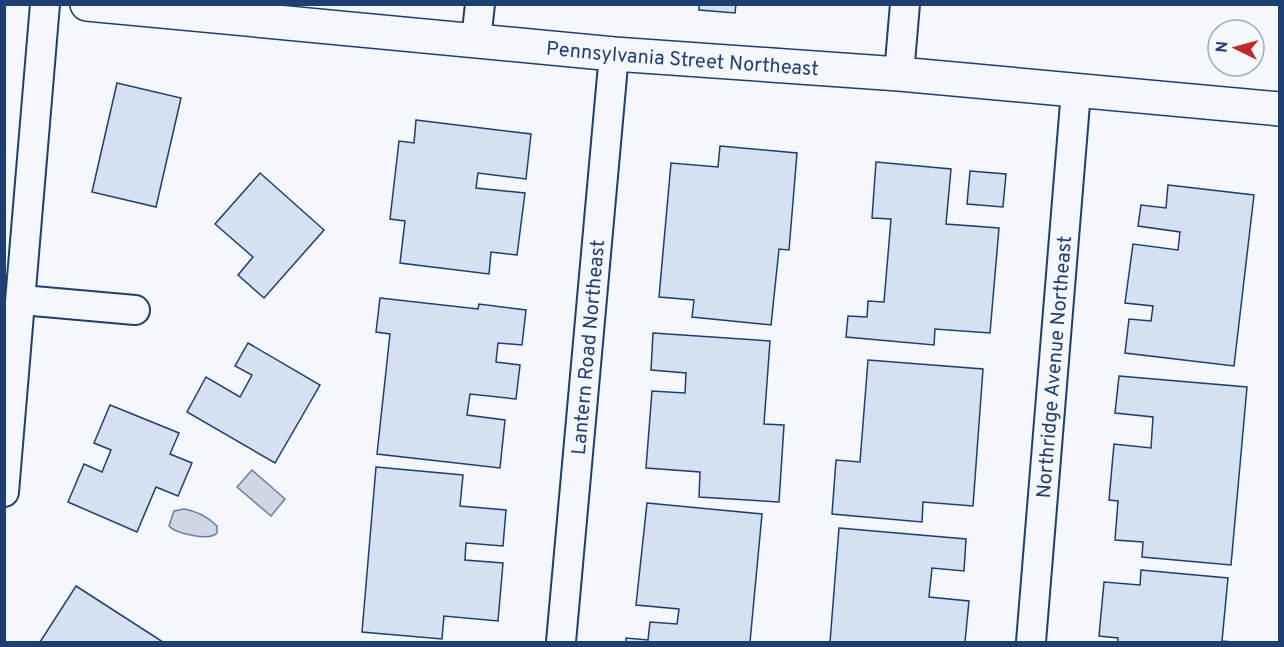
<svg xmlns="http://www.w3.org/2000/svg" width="1284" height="647" font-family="Overpass,sans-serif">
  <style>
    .water { fill: #cfd7e4; stroke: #687fa3; stroke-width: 1.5 }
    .building { fill: #d5e0f0; stroke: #1d3f73; stroke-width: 1.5 }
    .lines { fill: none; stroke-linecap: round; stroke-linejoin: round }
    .minor-casing { stroke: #1d3f73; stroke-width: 32 }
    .tertiary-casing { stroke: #1d3f73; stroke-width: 36 }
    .minor { stroke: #f4f7fb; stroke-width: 28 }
    .tertiary { stroke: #f4f7fb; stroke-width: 33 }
    .labels { text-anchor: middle; stroke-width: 4.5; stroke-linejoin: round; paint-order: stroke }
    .street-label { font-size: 20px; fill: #1d3f73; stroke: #f4f7fb }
  </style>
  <rect width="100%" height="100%" fill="#f4f7fb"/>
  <g class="water">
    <path d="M 252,470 L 285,499 L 271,516 L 237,487 Z"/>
    <path d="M 184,509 C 197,511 207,516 217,526 L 217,533 C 210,541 176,534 169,526 L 174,511 Z"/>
  </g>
  <g class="building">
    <path d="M 699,4 L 736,4 L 735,13 L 699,10 Z"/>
    <path d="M 117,83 L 181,98 L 156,207 L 92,192 Z"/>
    <path d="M 416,120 L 531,134 L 526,179 L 478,173 L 476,188 L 525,193 L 517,255 L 491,252 L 489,274 L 400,263 L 405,221 L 390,219 L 399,141 L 414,143 Z"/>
    <path d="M 720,146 L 797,153 L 789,250 L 779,249 L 771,325 L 692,317 L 694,300 L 659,297 L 671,163 L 718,167 Z"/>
    <path d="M 876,162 L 951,169 L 946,224 L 999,228 L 990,333 L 935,329 L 934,345 L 846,337 L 848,316 L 867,317 L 868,301 L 884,302 L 891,219 L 872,218 Z"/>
    <path d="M 970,171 L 1006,174 L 1003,207 L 967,204 Z"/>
    <path d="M 260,173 L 324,230 L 264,298 L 238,275 L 253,257 L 215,224 Z"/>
    <path d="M 1168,185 L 1254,195 L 1234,366 L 1125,353 L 1129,319 L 1151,321 L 1153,306 L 1125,303 L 1133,244 L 1178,250 L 1180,232 L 1138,226 L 1141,205 L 1166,208 Z"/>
    <path d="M 380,298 L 478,309 L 479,304 L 526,310 L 522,345 L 498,343 L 496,362 L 520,365 L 516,399 L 470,394 L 467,415 L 505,420 L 500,468 L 377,454 L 390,334 L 376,332 Z"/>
    <path d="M 653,333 L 770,341 L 764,424 L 784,425 L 779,502 L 699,497 L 700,472 L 646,468 L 652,391 L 685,393 L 686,373 L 651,370 Z"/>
    <path d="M 248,343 L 320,385 L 275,463 L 187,412 L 206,377 L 240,397 L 252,375 L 235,366 Z"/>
    <path d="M 868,360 L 983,369 L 973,506 L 923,502 L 922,522 L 832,514 L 836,460 L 860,462 Z"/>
    <path d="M 1119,376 L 1247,387 L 1231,565 L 1142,557 L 1143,542 L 1115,540 L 1118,501 L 1109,500 L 1114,444 L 1151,448 L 1153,417 L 1115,413 Z"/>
    <path d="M 110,405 L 179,433 L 170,454 L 192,463 L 178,496 L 156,487 L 137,532 L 68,502 L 84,464 L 102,472 L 111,450 L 94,443 Z"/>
    <path d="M 376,467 L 463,475 L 460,506 L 506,510 L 503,546 L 466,543 L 465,560 L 503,563 L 498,621 L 444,616 L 442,639 L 362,632 Z"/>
    <path d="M 647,503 L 762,514 L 750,642 L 626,642 L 626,638 L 648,640 L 650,622 L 677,624 L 679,609 L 636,605 Z"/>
    <path d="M 839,528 L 966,539 L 964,571 L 932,568 L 929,597 L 969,601 L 965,642 L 830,642 Z"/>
    <path d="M 1141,570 L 1228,578 L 1222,641 L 1234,642 L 1118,642 L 1118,638 L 1099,636 L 1104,582 L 1140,585 Z"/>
    <path d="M 76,586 L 163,642 L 40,642 Z"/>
  </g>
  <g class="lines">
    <defs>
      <g id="minor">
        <path d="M 476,40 L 480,4"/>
        <path d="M 899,74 L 905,4"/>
        <path d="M 22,300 L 135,310"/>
        <path d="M 4,492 L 45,4"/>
        <path id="s1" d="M 561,642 L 614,54"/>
        <path id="s2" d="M 1031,642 L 1076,91"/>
      </g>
      <g id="tertiary">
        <path id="s3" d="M 87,4 L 614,54 L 899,74 L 1280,109"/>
      </g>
    </defs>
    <use href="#minor" class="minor-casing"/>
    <use href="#tertiary" class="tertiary-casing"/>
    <use href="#minor" class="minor"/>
    <use href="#tertiary" class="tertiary"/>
  </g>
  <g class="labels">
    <g class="street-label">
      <text dy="7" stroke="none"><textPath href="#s3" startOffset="598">Pennsylvania Street Northeast</textPath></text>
      <text dy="7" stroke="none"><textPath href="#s1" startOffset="296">Lantern Road Northeast</textPath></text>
      <text dy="7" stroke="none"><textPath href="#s2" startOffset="276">Northridge Avenue Northeast</textPath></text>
    </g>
  </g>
  <rect width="1284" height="647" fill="none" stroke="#1d3f73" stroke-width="12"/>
  <g transform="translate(1236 48) rotate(275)"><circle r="28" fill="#f4f7fb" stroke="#9eadc5" stroke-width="1.5"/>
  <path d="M0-4.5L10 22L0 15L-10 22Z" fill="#c62828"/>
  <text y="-9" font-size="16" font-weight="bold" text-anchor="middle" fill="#1d3f73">N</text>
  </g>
</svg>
